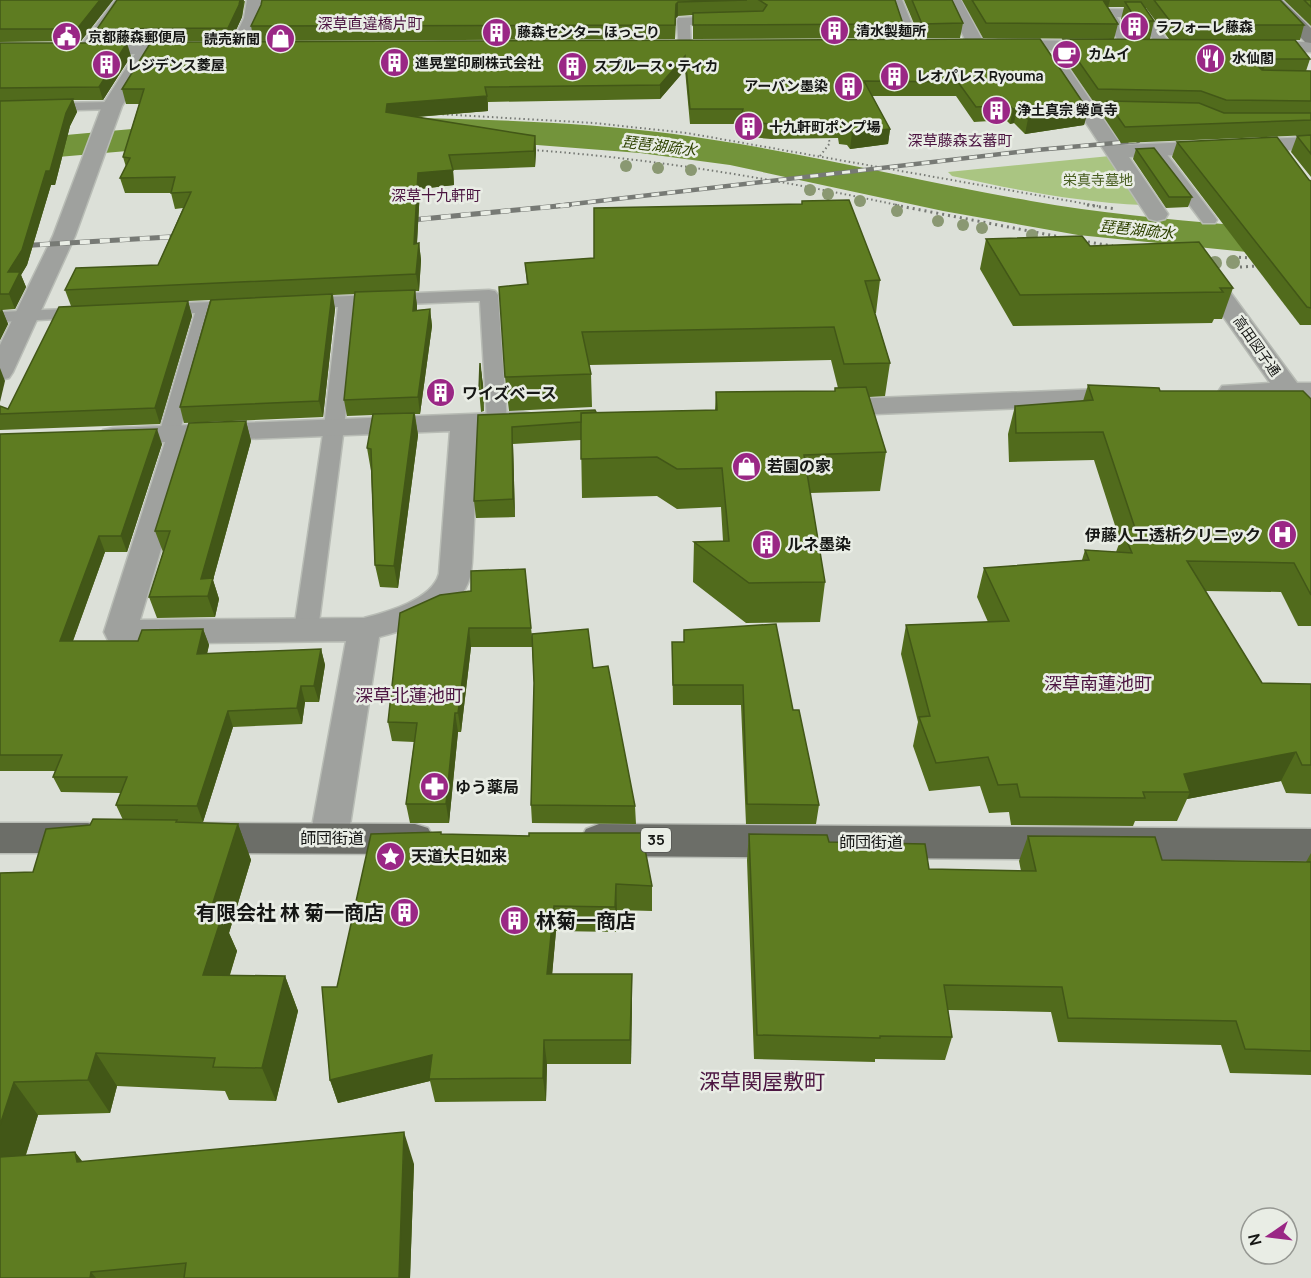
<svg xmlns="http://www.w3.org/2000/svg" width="1311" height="1278" font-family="Manrope,'Noto Sans JP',sans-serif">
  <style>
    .green { fill: #aac582 }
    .water { fill: #73943b }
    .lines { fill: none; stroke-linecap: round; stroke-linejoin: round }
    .lane-casing { stroke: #b8bcb5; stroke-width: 3 }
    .street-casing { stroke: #b8bcb5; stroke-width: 3 }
    .secondary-casing { stroke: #b8bcb5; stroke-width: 3 }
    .primary-casing { stroke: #b8bcb5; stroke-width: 3 }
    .path-far1 { stroke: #767974; stroke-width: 2; stroke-dasharray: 1.5 3; stroke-linecap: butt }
    .path { stroke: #767974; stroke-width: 3; stroke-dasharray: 2 4; stroke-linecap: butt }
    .lane { fill: #9fa19e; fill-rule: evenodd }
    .street { fill: #9fa19e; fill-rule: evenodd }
    .secondary { fill: #81837e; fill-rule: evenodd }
    .primary { fill: #6c6e68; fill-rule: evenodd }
    .rail-far1-casing { stroke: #777a75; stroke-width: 4.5 }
    .rail-casing { stroke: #777a75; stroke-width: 5 }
    .rail-far1 { stroke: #e9ede5; stroke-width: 3; stroke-dasharray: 8; stroke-linecap: butt }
    .rail { stroke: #e9ede5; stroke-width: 4; stroke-dasharray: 10; stroke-linecap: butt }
    .tree { fill: #8a9872 }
    .wall { fill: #516b1c }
    .shaded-wall { fill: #425717 }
    .building { fill: #5e7c21; stroke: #425717; stroke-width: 1.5 }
    .labels { text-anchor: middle; stroke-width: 5; stroke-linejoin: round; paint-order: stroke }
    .far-poi-label { font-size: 14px; font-weight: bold; fill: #161715; stroke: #e9ede5; text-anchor: start }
    .far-park-label { font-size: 14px; fill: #475d1f; stroke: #e9ede5 }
    .far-street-label { font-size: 14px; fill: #161715; stroke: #e9ede5 }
    .far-neighbourhood-label { font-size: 15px; fill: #4c1541; stroke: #e9ede5 }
    .far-water-label { font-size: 15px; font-style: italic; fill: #2e4200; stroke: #e9ede5 }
    .shield { fill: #e9ede5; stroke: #555753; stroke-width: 1.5 }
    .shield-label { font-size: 15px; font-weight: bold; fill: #161715 }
    .poi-label { font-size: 16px; font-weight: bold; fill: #161715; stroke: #e9ede5; text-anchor: start }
    .street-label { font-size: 16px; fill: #161715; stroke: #e9ede5 }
    .neighbourhood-label { font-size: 18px; fill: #4c1541; stroke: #e9ede5 }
    .near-poi-label { font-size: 20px; font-weight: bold; fill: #161715; stroke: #e9ede5; text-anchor: end }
    .near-neighbourhood-label { font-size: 21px; fill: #4c1541; stroke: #e9ede5 }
  </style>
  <rect width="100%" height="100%" fill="#dce0d8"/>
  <path class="green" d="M 1110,156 L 1143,205 C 1078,202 1016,190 952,176 L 948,172 Z"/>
  <path class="water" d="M 370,117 C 471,119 573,121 674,134 C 794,150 912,180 1031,201 C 1098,213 1166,219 1234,225 L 1257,253 L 1078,235 L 943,211 L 730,165 L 640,153 L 537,145 L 446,140 L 243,141 L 0,162 L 0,141 L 165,126 Z"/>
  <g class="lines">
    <defs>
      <g id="lane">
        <path d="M 115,0 L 127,0 L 90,52 L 80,52 L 78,49 Z"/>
        <path d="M 890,0 L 902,0 L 921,46 L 919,49 L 914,50 L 907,46 Z"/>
        <path d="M 1108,9 L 1146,10 L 1172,47 L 1170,50 L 1160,50 L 1138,17 L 1117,17 L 1135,46 L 1128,50 L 1123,49 L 1102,13 Z"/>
        <path d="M 725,16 L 729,17 L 731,20 L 729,23 L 690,25 L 691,47 L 689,50 L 679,50 L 677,21 L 678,18 Z"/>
        <path d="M 112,102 L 117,103 L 119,106 L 117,109 L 0,112 L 0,104 Z"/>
        <path d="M 1157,146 L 1162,148 L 1215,217 L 1217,220 L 1215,223 L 1203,223 L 1149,151 Z"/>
        <path d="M 489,290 L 495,291 L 498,295 L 507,421 L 504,425 L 490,425 L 487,421 L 480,301 L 357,306 L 344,427 L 318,630 L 314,636 L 306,638 L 298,636 L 294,630 L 324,427 L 338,307 L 296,307 L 293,303 L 296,299 L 302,298 Z"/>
        <path d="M 240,301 L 246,302 L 249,306 L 246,310 L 213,312 L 179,434 L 176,438 L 162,438 L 159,434 L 195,313 L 152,313 L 149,309 L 152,305 L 158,304 Z"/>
        <path d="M 88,308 L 94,309 L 97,313 L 94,317 L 0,322 L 0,312 Z"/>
      </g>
      <g id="street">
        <path d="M 247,0 L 263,0 L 262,18 L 248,48 L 245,52 L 233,52 L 230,48 L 244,18 Z"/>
        <path d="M 945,0 L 961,0 L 985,45 L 982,49 L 970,49 Z"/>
        <path d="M 998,40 L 1105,41 L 1111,42 L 1114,46 L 1111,50 L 1105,51 L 992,49 L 989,45 L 992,41 Z"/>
        <path d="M 1256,42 L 1311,42 L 1311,52 L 1250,51 L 1247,47 L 1250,43 Z"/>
        <path d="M 190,43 L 196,44 L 199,48 L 196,52 L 153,54 L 122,106 L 75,236 L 13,372 L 9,378 L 0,380 L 0,345 L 53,236 L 102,106 L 135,54 L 0,54 L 0,44 Z"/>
        <path d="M 1063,68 L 1070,70 L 1121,145 L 1311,137 L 1311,149 L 1129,157 L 1168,214 L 1165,219 L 1157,221 L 1149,219 L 1054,74 L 1056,70 Z"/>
        <path d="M 1203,264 L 1211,266 L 1297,383 L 1311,383 L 1311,399 L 1308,399 L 1311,403 L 1311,430 L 1301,428 L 1281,399 L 1231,400 L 1222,398 L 1218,392 L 1222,386 L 1270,383 L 1191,271 L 1195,266 Z"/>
        <path d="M 1128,388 L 1138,390 L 1141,396 L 1138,402 L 1128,404 L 826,416 L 816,414 L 812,408 L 816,402 L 826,400 Z"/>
        <path d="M 523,412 L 533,414 L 537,420 L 533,426 L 478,430 C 476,467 475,504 473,542 C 472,555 473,571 468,583 C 454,617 411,628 379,637 L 348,838 L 342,849 L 329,853 L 316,849 L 310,838 L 346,641 L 120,644 L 108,640 L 104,632 L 165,442 L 113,444 L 103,442 L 99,436 L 103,430 L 113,428 ZM 450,431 L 439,574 C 432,600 387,612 364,618 L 140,620 L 193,441 Z"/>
      </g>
      <path id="secondary" d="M 1264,0 L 1282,0 L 1311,28 L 1311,43 L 1305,42 Z"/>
      <g id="primary">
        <path d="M 0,823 L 88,823 L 101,827 L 107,838 L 101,849 L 88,853 L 0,853 Z"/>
        <path d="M 200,823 L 415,824 L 428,828 L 434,839 L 428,850 L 415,854 L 200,853 L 187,849 L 181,838 L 187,827 Z"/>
        <path d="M 599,824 L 1311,829 L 1311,861 L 599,856 L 586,851 L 580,840 L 586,829 Z"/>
      </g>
    </defs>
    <use href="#lane" class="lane-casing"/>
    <use href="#street" class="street-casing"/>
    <use href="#secondary" class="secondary-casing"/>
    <use href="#primary" class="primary-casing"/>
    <g class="path-far1">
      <path d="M 438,114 L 594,123 L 687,133 L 1098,206"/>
      <path d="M 533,150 C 658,159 780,180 902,206"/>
      <path d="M 820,156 L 830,143 L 827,134"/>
    </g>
    <g class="path">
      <path d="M 895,205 L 1060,237"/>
      <path d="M 1087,205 L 1116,209"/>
      <path d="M 1082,241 L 1113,246"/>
      <path d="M 1233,257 L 1253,258"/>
      <path d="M 1240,267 L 1259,266"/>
    </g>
    <use href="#lane" class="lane"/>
    <use href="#street" class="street"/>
    <use href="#secondary" class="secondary"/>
    <use href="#primary" class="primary"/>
    <defs>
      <path id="rail-far1" d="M 556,206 L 1036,150 L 1138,141"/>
      <g id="rail">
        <path d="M 401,221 L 569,205"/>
        <path d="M 0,247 L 186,236"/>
      </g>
    </defs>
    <use href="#rail-far1" class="rail-far1-casing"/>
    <use href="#rail" class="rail-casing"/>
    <use href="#rail-far1" class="rail-far1"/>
    <use href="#rail" class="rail"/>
  </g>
  <g class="tree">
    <circle cx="626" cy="166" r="6"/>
    <circle cx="658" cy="168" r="6"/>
    <circle cx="691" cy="170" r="6"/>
    <circle cx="810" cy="190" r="6"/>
    <circle cx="828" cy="194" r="6"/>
    <circle cx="860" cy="201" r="6"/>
    <circle cx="897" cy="211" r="6"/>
    <circle cx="938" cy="221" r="6"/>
    <circle cx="963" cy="225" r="6"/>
    <circle cx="982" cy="228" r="6"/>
    <circle cx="1032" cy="235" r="6"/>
    <circle cx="1233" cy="262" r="7"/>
    <circle cx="1215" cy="263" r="7"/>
  </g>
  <g class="wall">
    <path d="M 0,0 L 113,0 L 81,41 L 0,42 Z"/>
    <path d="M 262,0 L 895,0 L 903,24 L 902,38 L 693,39 L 693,15 L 678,16 L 676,18 L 675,39 L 254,41 L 251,26 L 261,5 Z"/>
    <path d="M 904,0 L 952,0 L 963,23 L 960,38 L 920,38 Z"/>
    <path d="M 962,0 L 1280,0 L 1304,25 L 1300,40 L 1295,40 L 1310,59 L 1306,71 L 1311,71 L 1311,177 L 1291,152 L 1297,136 L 1311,135 L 1121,143 L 1103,116 L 1106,104 L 1095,104 L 1060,53 L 1063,39 L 1169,39 L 1146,8 L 1145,8 L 1154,21 L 1150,39 L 1133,39 L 1121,19 L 1124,7 L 1108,7 L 1118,24 L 1114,39 L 983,38 Z"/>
    <path d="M 1284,0 L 1311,0 L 1311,26 Z"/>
    <path d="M 245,1 L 242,17 L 231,41 L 100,41 L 97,29 Z"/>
    <path d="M 1040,39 L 1088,110 L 1084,125 L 1025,134 L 1014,123 L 1010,124 L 1006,120 L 974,122 L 956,96 L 872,96 L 890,129 L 888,144 L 850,149 L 847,145 L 839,144 L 838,138 L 771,139 L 739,136 L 740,124 L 690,124 L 685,70 L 660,99 L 488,102 L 488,111 L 417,117 L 535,136 L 536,151 L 535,167 L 453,170 L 454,185 L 420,189 L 417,243 L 419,243 L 421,260 L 419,291 L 415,291 L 417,306 L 417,310 L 430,309 L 432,326 L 420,414 L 415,414 L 418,435 L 398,588 L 380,587 L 375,565 L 371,471 L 367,448 L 373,415 L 347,416 L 344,400 L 355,294 L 333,295 L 335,309 L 323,417 L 184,423 L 180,407 L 210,300 L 188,301 L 192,316 L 160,424 L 0,430 L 0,406 L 8,409 L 71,306 L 65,290 L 158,265 L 183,208 L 175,209 L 171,193 L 125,193 L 120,178 L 126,167 L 123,157 L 139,104 L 126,104 L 122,89 Z"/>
    <path d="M 0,43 L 131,56 L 103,100 L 73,100 L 77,112 L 70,126 L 55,185 L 51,185 L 27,265 L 21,275 L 26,287 L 15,309 L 2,310 L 8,324 L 0,340 Z"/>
    <path d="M 1177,142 L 1311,181 L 1311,325 L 1300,325 L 1172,157 Z"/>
    <path d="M 1136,149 L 1192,197 L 1188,207 L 1166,208 L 1133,159 Z"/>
    <path d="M 802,201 L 880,280 L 876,313 L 875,313 L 890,363 L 885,396 L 869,397 L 886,452 L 880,491 L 810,493 L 825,582 L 820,622 L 746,623 L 693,582 L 694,542 L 723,541 L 721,507 L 677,509 L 657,496 L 582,498 L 581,440 L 513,444 L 515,517 L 476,518 L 474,501 L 478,415 L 715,410 L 716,392 L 835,391 L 835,388 L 838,388 L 831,360 L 589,365 L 591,374 L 592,407 L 509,411 L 505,377 L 527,285 L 525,263 L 594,258 L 802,204 Z"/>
    <path d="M 986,239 L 1233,288 L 1222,319 L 1214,319 L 1212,323 L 1013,326 L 980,269 Z"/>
    <path d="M 480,363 L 483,385 L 484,411 L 481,412 L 479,390 Z"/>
    <path d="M 1088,385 L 1160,391 L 1311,399 L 1311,626 L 1298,626 L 1281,592 L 1205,591 L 1262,683 L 1311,684 L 1311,794 L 1286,793 L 1281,781 L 1187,799 L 1177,821 L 1135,821 L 1133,826 L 1011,825 L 1009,812 L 989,813 L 980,786 L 929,791 L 913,746 L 918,722 L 901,654 L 906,625 L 988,622 L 977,597 L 984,568 L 1082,560 L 1085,550 L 1116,552 L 1120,541 L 1094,460 L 1009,462 L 1008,434 L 1015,406 L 1083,401 Z"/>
    <path d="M 246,421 L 251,441 L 213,580 L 219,599 L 215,617 L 157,618 L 149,597 L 163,552 L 155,531 Z"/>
    <path d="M 0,434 L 162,444 L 127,552 L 105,552 L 73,641 L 138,641 L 203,629 L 209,645 L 207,654 L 321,649 L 325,665 L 319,702 L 305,702 L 302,724 L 233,727 L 203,822 L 178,822 L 238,824 L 251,860 L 229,933 L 237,951 L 230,975 L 285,976 L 298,1011 L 276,1101 L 229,1100 L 225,1091 L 117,1086 L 110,1113 L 38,1115 L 26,1155 L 75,1152 L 82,1161 L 414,1164 L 410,1278 L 0,1278 L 0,873 L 33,872 L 90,825 L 123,820 L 116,805 L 121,793 L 61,792 L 53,777 L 55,771 L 0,771 Z"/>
    <path d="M 525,569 L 532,637 L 593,668 L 635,806 L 636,824 L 532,823 L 531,805 L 534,683 L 532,647 L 471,647 L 461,732 L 458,732 L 449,823 L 410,823 L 406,804 L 414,742 L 392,741 L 388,722 L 471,591 Z"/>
    <path d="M 672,642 L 793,710 L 819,805 L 816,824 L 746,824 L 741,705 L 673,705 Z"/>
    <path d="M 441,834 L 652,886 L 652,911 L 617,910 L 616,932 L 556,931 L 552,974 L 632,974 L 632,999 L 631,1064 L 547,1064 L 546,1101 L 435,1102 L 430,1081 L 338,1103 L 330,1080 L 337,987 Z"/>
    <path d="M 749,834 L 829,842 L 929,869 L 1021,871 L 1019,861 L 1028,836 L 1162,860 L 1306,862 L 1311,853 L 1311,1075 L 1230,1073 L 1221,1045 L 1058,1042 L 1051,1012 L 948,1010 L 952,1037 L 945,1060 L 875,1059 L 875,1062 L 754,1059 L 747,860 Z"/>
  </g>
  <g class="shaded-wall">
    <path d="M 100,0 L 113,0 L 81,41 L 77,29 Z"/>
    <path d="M 240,0 L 244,0 L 242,17 L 231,41 L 228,28 Z"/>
    <path d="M 1103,0 L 1110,0 L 1108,7 L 1100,14 Z"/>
    <path d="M 678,2 L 678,16 L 676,18 L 675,39 L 676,4 Z"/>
    <path d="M 127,43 L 131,56 L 103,100 L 99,87 Z"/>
    <path d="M 685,56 L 685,70 L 660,99 L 660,85 Z"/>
    <path d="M 1267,59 L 1262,74 L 1254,78 L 1259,63 Z"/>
    <path d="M 487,96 L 488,111 L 389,119 L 386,112 L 387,104 Z"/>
    <path d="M 73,99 L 77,112 L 70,126 L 55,185 L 51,185 L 27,265 L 21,275 L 26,287 L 15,309 L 9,294 L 8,272 L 66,113 Z"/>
    <path d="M 1017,108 L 1014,123 L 1010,124 L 1013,109 Z"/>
    <path d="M 1088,110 L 1084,125 L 1025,134 L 1028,119 Z"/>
    <path d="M 890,129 L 888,144 L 850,149 L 852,133 Z"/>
    <path d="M 535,136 L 536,151 L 535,167 L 534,151 Z"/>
    <path d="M 453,170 L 454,185 L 420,189 L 416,260 L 414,244 L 418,173 Z"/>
    <path d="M 419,243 L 421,260 L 419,291 L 416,274 Z"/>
    <path d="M 415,290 L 417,306 L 416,327 L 413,311 Z"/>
    <path d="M 332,294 L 335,309 L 323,417 L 319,401 Z"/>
    <path d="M 188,301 L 192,316 L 160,424 L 155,408 Z"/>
    <path d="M 2,309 L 8,324 L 0,340 L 0,312 Z"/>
    <path d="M 430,309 L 432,326 L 420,414 L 418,397 Z"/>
    <path d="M 480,363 L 483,385 L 484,411 L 482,390 Z"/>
    <path d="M 0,368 L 5,381 L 0,402 Z"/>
    <path d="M 414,413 L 418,435 L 398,588 L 394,566 Z"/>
    <path d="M 246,421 L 251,441 L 213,580 L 219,599 L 215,617 L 201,579 Z"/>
    <path d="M 512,427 L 513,444 L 515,517 L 513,499 Z"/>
    <path d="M 157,429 L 162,444 L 127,552 L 121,536 Z"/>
    <path d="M 99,536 L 105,552 L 67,657 L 60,641 Z"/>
    <path d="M 469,628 L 471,647 L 461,732 L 458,713 Z"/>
    <path d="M 203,629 L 209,645 L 203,670 L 197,654 Z"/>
    <path d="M 321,649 L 325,665 L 319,702 L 314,686 Z"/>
    <path d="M 301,686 L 305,702 L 302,724 L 297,708 Z"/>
    <path d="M 228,711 L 233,727 L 203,822 L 197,806 Z"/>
    <path d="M 455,713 L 458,732 L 449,823 L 446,804 Z"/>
    <path d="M 1296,752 L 1281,781 L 1187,799 L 1190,792 L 1184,774 Z"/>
    <path d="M 238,824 L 251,860 L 229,933 L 237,951 L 219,1009 L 203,975 L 209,915 Z"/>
    <path d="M 616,884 L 617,910 L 616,932 L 615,907 Z"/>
    <path d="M 554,906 L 556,931 L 550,999 L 547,974 Z"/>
    <path d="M 632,974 L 632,999 L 631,1064 L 630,1040 Z"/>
    <path d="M 285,976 L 298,1011 L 276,1101 L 262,1068 Z"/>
    <path d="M 544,1040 L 547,1064 L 546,1101 L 543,1078 Z"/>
    <path d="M 96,1053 L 117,1086 L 110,1113 L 88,1080 Z"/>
    <path d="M 432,1055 L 430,1081 L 338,1103 L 330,1080 Z"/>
    <path d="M 14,1082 L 38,1115 L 15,1189 L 0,1171 L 0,1125 Z"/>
    <path d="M 404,1132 L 414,1164 L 410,1278 L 399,1278 Z"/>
    <path d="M 75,1152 L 98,1183 L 77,1162 Z"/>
    <path d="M 91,1272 L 96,1278 L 90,1278 Z"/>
  </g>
  <g class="building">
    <path d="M 0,0 L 100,0 L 77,29 L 0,29 Z"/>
    <path d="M 117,0 L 240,0 L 239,5 L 228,28 L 97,29 Z"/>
    <path d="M 262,0 L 747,0 L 678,2 L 676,4 L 675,25 L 251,26 L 261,5 Z"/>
    <path d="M 759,0 L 895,0 L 903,24 L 693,25 L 693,13 L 763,11 L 767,5 Z"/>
    <path d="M 912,0 L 952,0 L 963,23 L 922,24 Z"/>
    <path d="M 972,0 L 1103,0 L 1118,24 L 986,23 Z"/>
    <path d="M 1154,0 L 1280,0 L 1304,25 L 1173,25 Z"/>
    <path d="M 1304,0 L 1311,0 L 1311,7 Z"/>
    <path d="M 1125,2 L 1141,2 L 1154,21 L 1137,21 Z"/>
    <path d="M 1040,39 L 1088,110 L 1028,119 L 1017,108 L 1013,109 L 1009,105 L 976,107 L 958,82 L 864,81 L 890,129 L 852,133 L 849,129 L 841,129 L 840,123 L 771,124 L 740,121 L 743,109 L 690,109 L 685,56 L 660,85 L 485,87 L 487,96 L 387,104 L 386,112 L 535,136 L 534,151 L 449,155 L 453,170 L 418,173 L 414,244 L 419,243 L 416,274 L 65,290 L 76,268 L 158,265 L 191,192 L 171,193 L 175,177 L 120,178 L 130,158 L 123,157 L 144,89 L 122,89 L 151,42 Z"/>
    <path d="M 1063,39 L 1295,40 L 1310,59 L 1267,59 L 1259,63 L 1258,66 L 1262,70 L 1311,71 L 1311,101 L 1226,100 L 1201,91 L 1098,89 Z"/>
    <path d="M 0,43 L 127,43 L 99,87 L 0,88 Z"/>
    <path d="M 73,99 L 66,113 L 50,171 L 46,171 L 22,250 L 8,272 L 20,272 L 9,294 L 0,294 L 0,101 Z"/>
    <path d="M 1107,101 L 1199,103 L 1224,113 L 1311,113 L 1311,120 L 1125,127 Z"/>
    <path d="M 1311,135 L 1311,154 L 1297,136 Z"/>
    <path d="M 1277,137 L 1309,180 L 1311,181 L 1311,308 L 1307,307 L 1177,142 Z"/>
    <path d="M 1154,148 L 1192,197 L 1169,197 L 1136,149 Z"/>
    <path d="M 849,200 L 880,280 L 865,281 L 890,363 L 844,364 L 834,327 L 582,332 L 591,374 L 505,377 L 499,287 L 528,284 L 525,263 L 594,258 L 594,208 L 802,204 L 802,201 Z"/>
    <path d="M 1082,236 L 1090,246 L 1199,242 L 1233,288 L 1220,288 L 1223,292 L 1020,295 L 986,239 Z"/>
    <path d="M 415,290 L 413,311 L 430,309 L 418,397 L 344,400 L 355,292 Z"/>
    <path d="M 332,294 L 319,401 L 180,407 L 211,300 Z"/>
    <path d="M 188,301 L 155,408 L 0,414 L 0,406 L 8,409 L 59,307 Z"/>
    <path d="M 480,363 L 482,390 L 479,390 Z"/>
    <path d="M 1088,385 L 1159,388 L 1160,391 L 1303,391 L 1311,399 L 1311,595 L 1294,563 L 1187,561 L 1262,683 L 1311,684 L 1311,765 L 1302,765 L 1296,752 L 1184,774 L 1190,792 L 1143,792 L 1145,798 L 1020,797 L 1017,784 L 998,785 L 988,757 L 936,763 L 919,717 L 930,716 L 906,625 L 1009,621 L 984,568 L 1089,560 L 1085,550 L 1132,553 L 1123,532 L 1135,528 L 1103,432 L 1016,433 L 1015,406 L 1093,400 Z"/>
    <path d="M 866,387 L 886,452 L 804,455 L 825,582 L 749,583 L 694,542 L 729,541 L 722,468 L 677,469 L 657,457 L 581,459 L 581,413 L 717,410 L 716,392 L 835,391 L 835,388 Z"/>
    <path d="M 595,410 L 596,412 L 581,413 L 581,422 L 512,427 L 513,499 L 474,501 L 478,415 Z"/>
    <path d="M 414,413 L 394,566 L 375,565 L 371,449 L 367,448 L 373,414 Z"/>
    <path d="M 246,421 L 201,579 L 213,578 L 208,596 L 149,597 L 170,531 L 155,531 L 189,423 Z"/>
    <path d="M 157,429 L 121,536 L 99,536 L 60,641 L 138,641 L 142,630 L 203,629 L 197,654 L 321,649 L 314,686 L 301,686 L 297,708 L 228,711 L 197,806 L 116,805 L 127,777 L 53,777 L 62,755 L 0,755 L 0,434 Z"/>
    <path d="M 525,569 L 531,628 L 469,628 L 458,713 L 455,713 L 446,804 L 406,804 L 417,723 L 388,722 L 400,613 L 440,595 L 471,591 L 471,571 Z"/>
    <path d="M 776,624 L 793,710 L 799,710 L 819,805 L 747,804 L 743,685 L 673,685 L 672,642 L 684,642 L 684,630 Z"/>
    <path d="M 588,629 L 593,668 L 608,666 L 635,806 L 531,805 L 534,683 L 532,634 Z"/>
    <path d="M 93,819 L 177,820 L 176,822 L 238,824 L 209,915 L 222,916 L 203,975 L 285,976 L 262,1068 L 213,1067 L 215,1058 L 96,1053 L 88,1080 L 14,1082 L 0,1125 L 0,873 L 33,872 L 46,829 L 90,825 Z"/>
    <path d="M 441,832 L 441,834 L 529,836 L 529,833 L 642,833 L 652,886 L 616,884 L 615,907 L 554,906 L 547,974 L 632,974 L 630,1040 L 544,1040 L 543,1078 L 429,1079 L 432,1055 L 330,1080 L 322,987 L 337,987 L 371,834 Z"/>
    <path d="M 749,834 L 827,835 L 829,842 L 925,844 L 929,869 L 1036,871 L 1028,836 L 1155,837 L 1162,860 L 1311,862 L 1311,1051 L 1245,1049 L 1236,1021 L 1068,1018 L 1062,987 L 944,985 L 952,1037 L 880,1036 L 880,1038 L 757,1035 Z"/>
    <path d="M 404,1132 L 399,1278 L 184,1278 L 186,1263 L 91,1272 L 90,1278 L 0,1278 L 0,1157 L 75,1152 L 77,1162 Z"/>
  </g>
  <defs>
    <symbol id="building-disc" viewBox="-11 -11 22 22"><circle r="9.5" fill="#9a2785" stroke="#e9ede5"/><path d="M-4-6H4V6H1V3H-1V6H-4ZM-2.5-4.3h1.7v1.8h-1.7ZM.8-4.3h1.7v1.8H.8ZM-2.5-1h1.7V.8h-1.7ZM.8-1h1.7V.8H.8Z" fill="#fff"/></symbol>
    <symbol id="civic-disc" viewBox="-11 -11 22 22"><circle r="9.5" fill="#9a2785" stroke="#e9ede5"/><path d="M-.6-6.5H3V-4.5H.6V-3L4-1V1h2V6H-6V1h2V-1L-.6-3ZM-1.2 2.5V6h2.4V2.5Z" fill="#fff"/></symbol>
    <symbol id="shop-disc" viewBox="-11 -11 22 22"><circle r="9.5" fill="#9a2785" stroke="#e9ede5"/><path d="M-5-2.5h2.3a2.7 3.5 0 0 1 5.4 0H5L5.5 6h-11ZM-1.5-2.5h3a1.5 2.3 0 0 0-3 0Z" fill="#fff"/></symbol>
    <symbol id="cafe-disc" viewBox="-11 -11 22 22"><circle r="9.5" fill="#9a2785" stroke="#e9ede5"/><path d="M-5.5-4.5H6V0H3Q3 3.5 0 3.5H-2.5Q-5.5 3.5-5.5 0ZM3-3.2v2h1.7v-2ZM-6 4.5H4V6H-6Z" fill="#fff"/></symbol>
    <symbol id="restaurant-disc" viewBox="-11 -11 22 22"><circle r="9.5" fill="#9a2785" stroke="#e9ede5"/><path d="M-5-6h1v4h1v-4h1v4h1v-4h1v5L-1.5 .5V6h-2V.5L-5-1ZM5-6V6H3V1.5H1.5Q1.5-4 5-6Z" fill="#fff"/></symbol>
    <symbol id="hospital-disc" viewBox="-11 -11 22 22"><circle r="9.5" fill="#9a2785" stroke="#e9ede5"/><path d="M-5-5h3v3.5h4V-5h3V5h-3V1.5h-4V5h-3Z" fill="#fff"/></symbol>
    <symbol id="pharmacy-disc" viewBox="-11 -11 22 22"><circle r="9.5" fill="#9a2785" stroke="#e9ede5"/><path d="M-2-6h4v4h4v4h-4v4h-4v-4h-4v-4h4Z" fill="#fff"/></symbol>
    <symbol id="sight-disc" viewBox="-11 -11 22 22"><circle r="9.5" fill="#9a2785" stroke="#e9ede5"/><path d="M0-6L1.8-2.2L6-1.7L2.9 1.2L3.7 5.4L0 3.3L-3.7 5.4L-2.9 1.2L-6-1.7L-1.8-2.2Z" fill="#fff"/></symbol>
  </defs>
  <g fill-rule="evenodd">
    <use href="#building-disc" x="1118" y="10" width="33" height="33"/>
    <use href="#building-disc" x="818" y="14" width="33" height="33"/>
    <use href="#building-disc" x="480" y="16" width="33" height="33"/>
    <use href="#civic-disc" x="50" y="20" width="33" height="33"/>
    <use href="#shop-disc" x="264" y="22" width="33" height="33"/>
    <use href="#cafe-disc" x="1050" y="38" width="33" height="33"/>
    <use href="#restaurant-disc" x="1194" y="42" width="33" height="33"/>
    <use href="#building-disc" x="378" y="46" width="33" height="33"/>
    <use href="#building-disc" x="90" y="48" width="33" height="33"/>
    <use href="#building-disc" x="556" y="50" width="33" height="33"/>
    <use href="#building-disc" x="878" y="60" width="33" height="33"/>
    <use href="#building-disc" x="832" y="70" width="33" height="33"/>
    <use href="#building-disc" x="980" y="94" width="33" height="33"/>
    <use href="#building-disc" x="732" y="110" width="33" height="33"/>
    <use href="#building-disc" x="424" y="376" width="33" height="33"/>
    <use href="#shop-disc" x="730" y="450" width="33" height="33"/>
    <use href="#hospital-disc" x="1266" y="518" width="33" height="33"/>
    <use href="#building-disc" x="750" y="528" width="33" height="33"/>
    <use href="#pharmacy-disc" x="418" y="770" width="33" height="33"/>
    <use href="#sight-disc" x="374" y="840" width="33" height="33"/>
    <use href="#building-disc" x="388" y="896" width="33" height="33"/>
    <use href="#building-disc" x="498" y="904" width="33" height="33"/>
  </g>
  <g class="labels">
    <g class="far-poi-label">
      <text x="1155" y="32">ラフォーレ藤森</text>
      <text x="856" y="36">清水製麺所</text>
      <text x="517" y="37">藤森センター ほっこり</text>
      <text x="88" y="42">京都藤森郵便局</text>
      <text x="260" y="44" text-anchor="end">読売新聞</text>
      <text x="1088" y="59">カムイ</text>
      <text x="1232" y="63">水仙閣</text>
      <text x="415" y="68">進晃堂印刷株式会社</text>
      <text x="127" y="70">レジデンス菱屋</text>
      <text x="594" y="71">スプルース・ティカ</text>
      <text x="916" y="81">レオパレス Ryouma</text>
      <text x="828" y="91" text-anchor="end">アーバン墨染</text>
      <text x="1017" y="115">浄土真宗 榮眞寺</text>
      <text x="769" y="132">十九軒町ポンプ場</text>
    </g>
    <g class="far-park-label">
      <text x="1098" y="185">栄真寺墓地</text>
    </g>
    <g class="far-street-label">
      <text transform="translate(1257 346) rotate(55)" y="5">高田図子通</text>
    </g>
    <g class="far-neighbourhood-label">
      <text x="370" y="29">深草直違橋片町</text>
      <text x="960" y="146">深草藤森玄蕃町</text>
      <text x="436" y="201">深草十九軒町</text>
    </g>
    <g class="far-water-label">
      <text transform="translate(659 146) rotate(7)" y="5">琵琶湖疏水</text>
      <text transform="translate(1137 230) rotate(6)" y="5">琵琶湖疏水</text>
    </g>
    <rect class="shield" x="641" y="828" width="30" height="24" rx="4.5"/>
    <g class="shield-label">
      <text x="656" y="845">35</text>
    </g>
    <g class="poi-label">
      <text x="462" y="399">ワイズベース</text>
      <text x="767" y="472">若園の家</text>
      <text x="1261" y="541" text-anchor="end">伊藤人工透析クリニック</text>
      <text x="787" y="550">ルネ墨染</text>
      <text x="455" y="793">ゆう薬局</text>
      <text x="411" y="862">天道大日如来</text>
    </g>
    <g class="street-label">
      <text x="332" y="844">師団街道</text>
      <text x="871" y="848">師団街道</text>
    </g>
    <g class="neighbourhood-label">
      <text x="1098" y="690">深草南蓮池町</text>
      <text x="409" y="702">深草北蓮池町</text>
    </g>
    <g class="near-poi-label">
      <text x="384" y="920">有限会社 林 菊一商店</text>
      <text x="536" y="928" text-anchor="start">林菊一商店</text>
    </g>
    <g class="near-neighbourhood-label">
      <text x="762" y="1089">深草関屋敷町</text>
    </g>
  </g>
  <g transform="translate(1269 1236) rotate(256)"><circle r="28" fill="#e9ede5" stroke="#959792" stroke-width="1.5"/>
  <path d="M0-4.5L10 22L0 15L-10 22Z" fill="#9a2785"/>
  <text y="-9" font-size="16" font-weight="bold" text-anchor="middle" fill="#161715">N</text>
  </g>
</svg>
